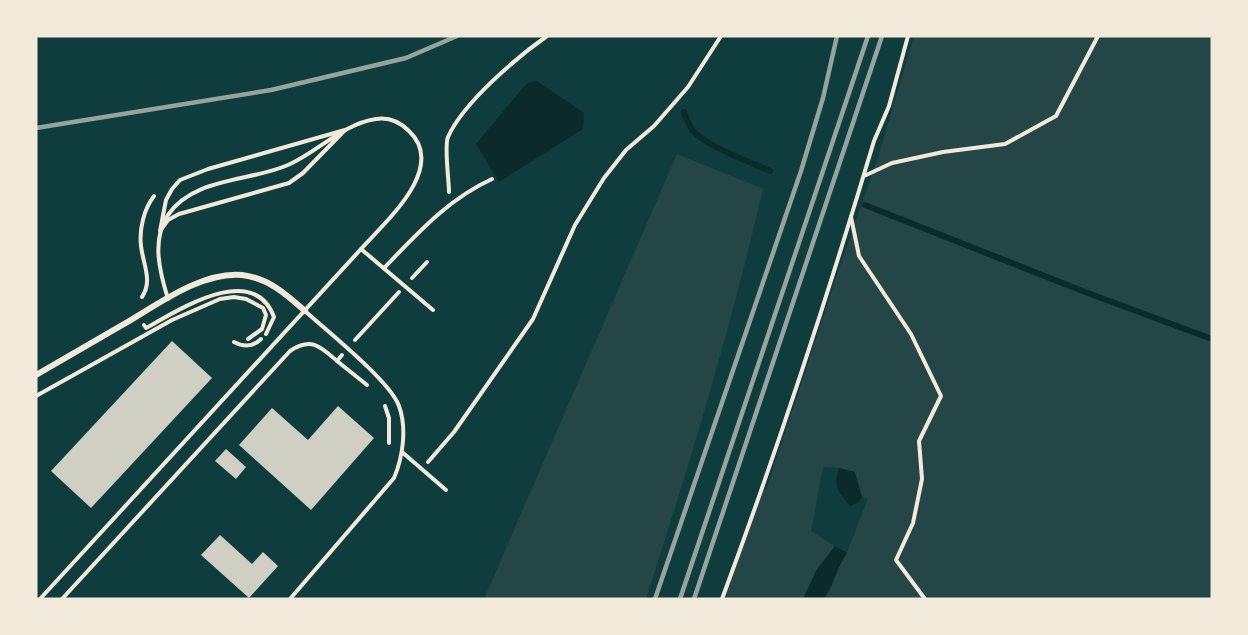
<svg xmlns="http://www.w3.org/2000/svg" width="1248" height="635" font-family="Spectral,serif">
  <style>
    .green { fill: #244646 }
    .water { fill: #0a2a2b }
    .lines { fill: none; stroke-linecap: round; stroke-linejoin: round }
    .stream { stroke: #0a2a2b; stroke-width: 6 }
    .building { fill: #cfcfc3 }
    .path { stroke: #f1e9da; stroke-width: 4 }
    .service { stroke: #f1e9da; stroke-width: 4 }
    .minor { stroke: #f1e9da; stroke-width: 6 }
    .rail { stroke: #97a49c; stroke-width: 4.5 }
  </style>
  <rect width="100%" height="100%" fill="#0f3d3e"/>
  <g class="green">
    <path d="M 914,36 L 1212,36 L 1212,599 L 824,599 L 840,564 L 847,553 L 868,498 L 862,497 L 854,472 L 839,468 L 823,467 L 811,531 L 835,546 L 816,571 L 803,599 L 722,599 L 763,488 L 766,490 L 840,266 L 879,154 Z"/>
    <path d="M 677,154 L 763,189 C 731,327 690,463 646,599 L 484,599 Z"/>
  </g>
  <g class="water">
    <path d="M 537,81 L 584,113 L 583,129 L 499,182 L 476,144 L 527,83 Z"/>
    <path d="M 839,468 L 855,472 L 862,497 L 858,503 L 850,506 C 838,492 833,487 839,468 Z"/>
    <path d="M 835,546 L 847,553 C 837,567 834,585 824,599 L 803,599 L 816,571 Z"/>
  </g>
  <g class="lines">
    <g class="stream">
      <path d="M 684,112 C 687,120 689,127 695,133 C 711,148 750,162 770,171"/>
      <path d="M 865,205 L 1085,292 L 1212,339"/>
    </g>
  </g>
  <g class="building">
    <path d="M 172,341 L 212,378 L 91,508 L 51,471 Z"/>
    <path d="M 338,406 L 374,438 L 311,510 L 239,445 L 272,408 L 308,440 Z"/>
    <path d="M 226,449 L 246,467 L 236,479 L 215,461 Z"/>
    <path d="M 220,535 L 252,564 L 263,552 L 278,566 L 249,598 L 201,555 Z"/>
  </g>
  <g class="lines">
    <g class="path">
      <path d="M 864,176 L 892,163 L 943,152 L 1005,144 L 1056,116 L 1098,36"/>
      <path d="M 449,192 C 449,181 444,145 448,137 C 463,103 517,57 547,36"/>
      <path d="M 851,217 L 859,256 L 911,334 L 941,396 L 919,441 L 922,479 L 913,523 L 896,560 L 925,599"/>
      <path d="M 412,278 L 427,262"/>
      <path d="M 142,297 C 153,281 143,264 141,246 C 139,229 144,209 154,196"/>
      <path d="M 144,325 L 146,328 C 179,310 253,261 274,317 L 266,334"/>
      <path d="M 355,340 L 399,292"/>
      <path d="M 234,342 C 243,347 253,347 261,339"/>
      <path d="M 342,355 L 337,361 L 367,385"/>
      <path d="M 36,396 L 172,320 L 220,299 L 234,297 L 246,299 L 263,308 L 266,315 L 262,329 L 248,339"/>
      <path d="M 385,406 L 389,418 L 389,443"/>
      <path d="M 428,462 L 454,432 L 533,319 L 575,225 L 604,178 L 626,150 L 654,126 L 688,87 L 721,36"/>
      <path d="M 62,599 L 290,351 C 311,337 320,346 337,361"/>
      <path d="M 722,599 C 778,448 828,295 874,141 L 889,106 L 908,36"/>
    </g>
    <g class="service">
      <path d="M 345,130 L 303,173 L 289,183 L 179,214 L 168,220 L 160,231 L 166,200 L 172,189 L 180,180 L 208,169 Z"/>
      <path d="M 361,249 L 433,310"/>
      <path d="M 384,268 C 417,234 448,199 492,179"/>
      <path d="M 402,452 L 446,490"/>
      <path d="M 40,599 L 361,249 C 385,222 448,168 409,131 C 400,122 389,117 376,119 C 342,124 318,152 288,165 C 249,182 194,177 168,215 C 151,240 160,273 168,299"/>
      <path d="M 290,599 L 394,478 C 403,457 407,428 399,406 C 390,381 327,331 305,311"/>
    </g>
    <path class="minor" d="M 36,375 C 65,358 95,341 124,324 C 157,305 202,271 242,275 C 268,278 286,294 305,311"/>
    <g class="rail">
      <path d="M 36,128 L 271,90 L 406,58 L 457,36"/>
      <path d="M 655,599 L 801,171 L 823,98 L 837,36"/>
      <path d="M 680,599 L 868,36"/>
      <path d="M 694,599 L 882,36"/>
    </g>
  </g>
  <rect width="1248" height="635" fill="none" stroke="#f1e9da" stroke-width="75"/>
</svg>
